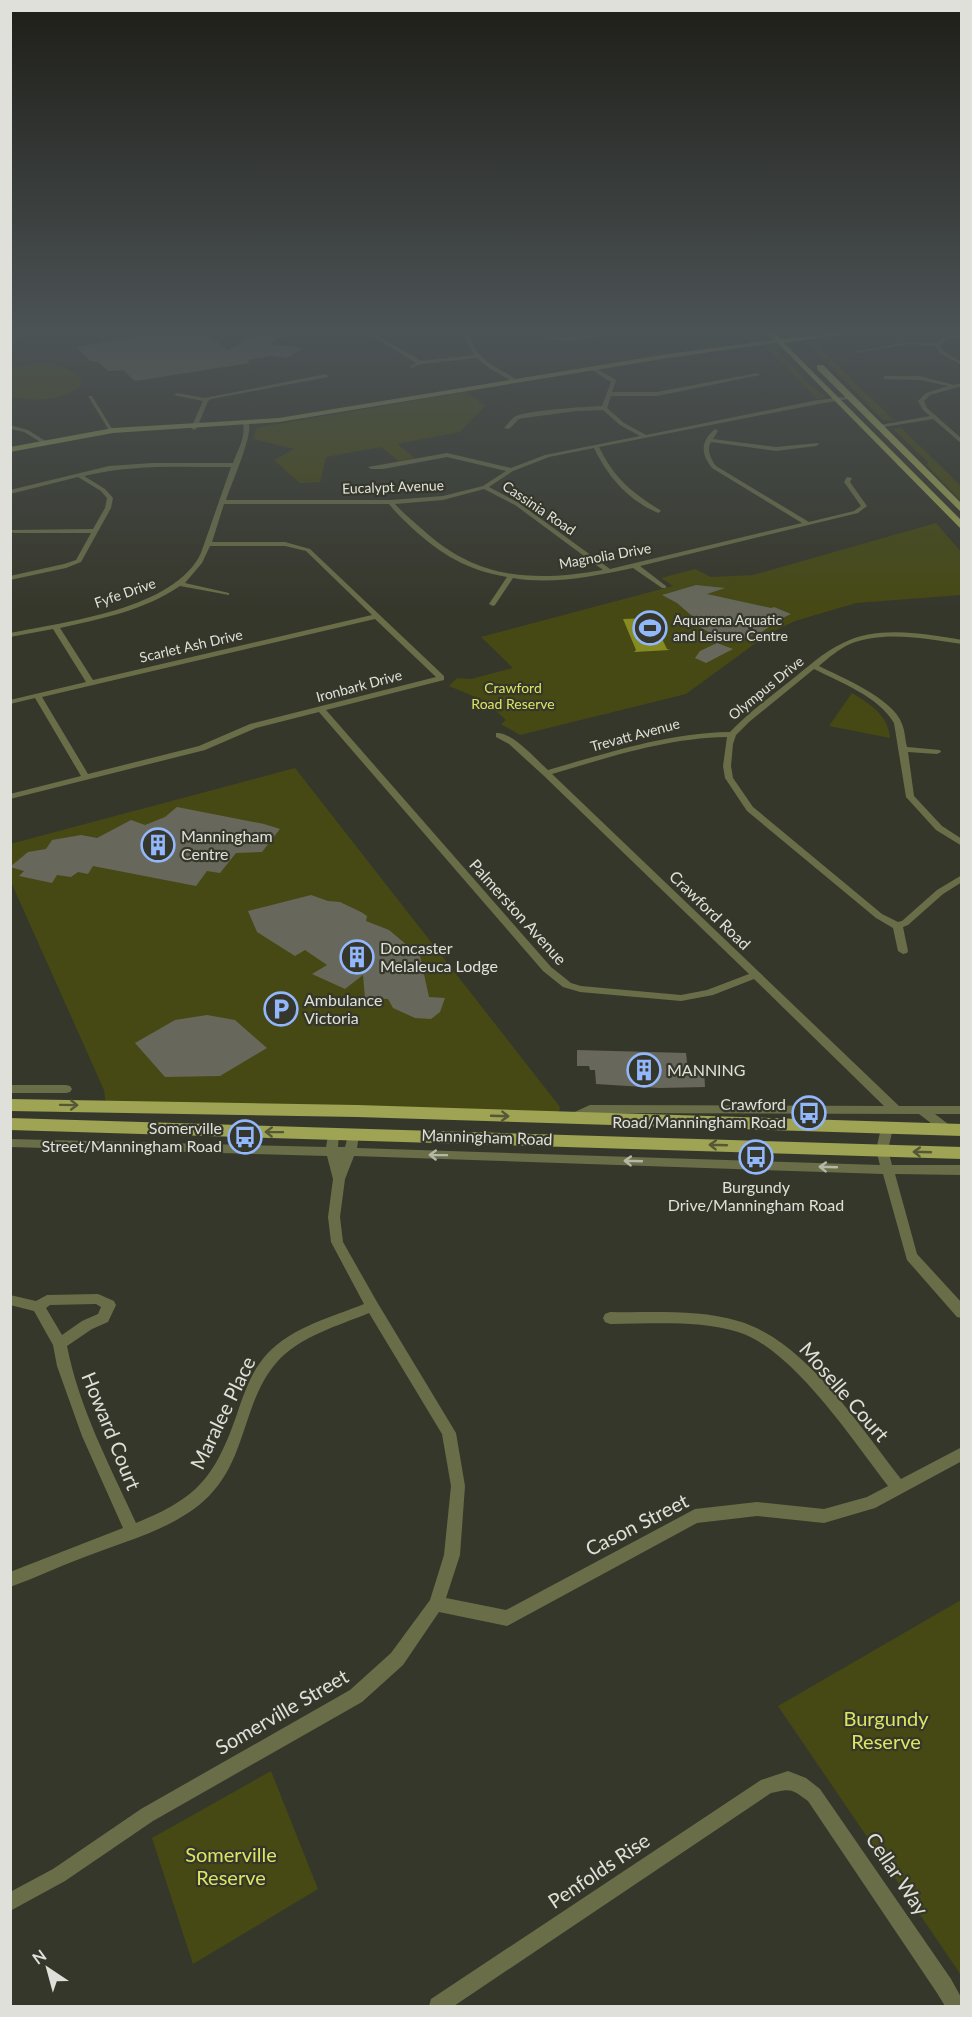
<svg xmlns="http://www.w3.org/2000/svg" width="972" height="2017" font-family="Lato,sans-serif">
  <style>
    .green { fill: #464913 }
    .water { fill: #858b21 }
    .building { fill: #67685b }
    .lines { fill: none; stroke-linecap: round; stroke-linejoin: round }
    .minor { fill: #6a6e48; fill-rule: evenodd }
    .secondary { fill: #878d4f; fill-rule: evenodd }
    .primary { fill: #9ea453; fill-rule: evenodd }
    .oneway { stroke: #555837 }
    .oneway2 { stroke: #b6b8a6 }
    .labels { text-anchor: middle; stroke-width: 4.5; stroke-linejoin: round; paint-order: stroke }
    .far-street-label { font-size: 14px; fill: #dfe0d9; stroke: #36372b }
    .far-poi-label { font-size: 14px; fill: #dfe0d9; stroke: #36372b; text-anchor: start }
    .far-park-label { font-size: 14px; fill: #dce562; stroke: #36372b }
    .poi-label { font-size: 16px; fill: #dfe0d9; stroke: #36372b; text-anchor: start }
    .street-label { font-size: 16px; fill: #dfe0d9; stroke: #36372b }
    .near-street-label { font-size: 20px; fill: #dfe0d9; stroke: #36372b }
    .near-park-label { font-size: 20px; fill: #dce562; stroke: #36372b }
  </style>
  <rect width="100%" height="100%" fill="#36372b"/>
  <g class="green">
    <path d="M 877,331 L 889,331 C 873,333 826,336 818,347 L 895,421 L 883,420 L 812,346 L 824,340 Z"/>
    <path d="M 767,347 L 773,347 C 784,359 797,369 807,382 C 811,388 821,391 826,397 L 817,399 Z"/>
    <path d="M 40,363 C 55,364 68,367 80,377 L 82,385 C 63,401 34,402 11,397 L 11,368 Z"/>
    <path d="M 466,392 L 485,406 L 460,432 L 397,444 L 415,458 L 399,461 L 381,447 L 326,457 L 320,482 L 300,483 L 274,460 L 294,449 L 253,439 L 256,429 L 260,427 Z"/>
    <path d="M 901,428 L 961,486 L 961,501 L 927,465 L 928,462 L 893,429 Z"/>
    <path d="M 936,523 L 961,552 L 961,595 L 856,603 L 795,621 L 768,634 L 686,694 L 520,735 L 501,724 L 506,720 L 485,701 L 449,686 L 457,678 L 471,679 L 513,668 L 481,637 L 673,586 L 661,578 L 695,569 L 711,577 L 753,575 Z"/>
    <path d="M 852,693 C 870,704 888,715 890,738 L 829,726 Z"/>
    <path d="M 295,768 L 560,1107 L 558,1117 L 106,1106 L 104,1090 L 11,882 L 10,844 Z"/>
    <path d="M 961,1600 L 961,1975 L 778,1706 Z"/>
    <path d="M 271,1771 L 318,1889 L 193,1964 L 152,1838 Z"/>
  </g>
  <path class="water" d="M 652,618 L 667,649 L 670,650 L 634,652 L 636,650 L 623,619 Z"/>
  <g class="building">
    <path d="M 171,331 L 204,331 L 228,350 L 260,331 L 291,331 L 270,344 L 303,348 L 287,358 L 271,356 L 247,360 L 250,363 L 135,381 L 123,370 L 108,371 L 98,362 L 90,361 L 76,347 Z"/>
    <path d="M 696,585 L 725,588 L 707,594 L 771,608 L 774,607 L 791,614 L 768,625 L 769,627 L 760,633 L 729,643 L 694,624 L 699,622 L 677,603 L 662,595 Z"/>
    <path d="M 717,643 L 733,649 L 706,663 L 695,658 L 700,651 Z"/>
    <path d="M 177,807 L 264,824 L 280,829 L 262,852 L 236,853 L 220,873 L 207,871 L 196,886 L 93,866 L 88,874 L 78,872 L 71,877 L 57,875 L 52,883 L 19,876 L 24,871 L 10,867 L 28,852 L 46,849 L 52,840 L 81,835 L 97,838 L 131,820 L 145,825 L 165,817 Z"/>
    <path d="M 311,895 L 328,901 L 340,902 L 361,912 L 367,916 L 366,921 L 389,930 L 420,956 L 429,997 L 445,998 L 440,1012 L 431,1019 L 415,1018 L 393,1008 L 388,999 L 365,998 L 363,975 L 345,989 L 312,974 L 327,965 L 305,950 L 295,956 L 257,932 L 248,911 Z"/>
    <path d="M 207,1015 L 235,1020 L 267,1048 L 220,1076 L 165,1077 L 135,1043 L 175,1020 Z"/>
    <path d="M 577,1050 L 686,1053 L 688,1070 L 704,1070 L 705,1087 L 659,1088 L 596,1084 L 595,1070 L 590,1070 L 589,1066 L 577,1066 Z"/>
  </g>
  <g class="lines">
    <g class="minor">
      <path d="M 44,331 L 54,331 L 10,338 L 10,336 Z"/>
      <path d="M 95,331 L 100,331 L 106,337 L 102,338 Z"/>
      <path d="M 364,331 L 369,331 L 421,361 L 474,355 L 466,340 L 465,331 L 469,331 C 473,361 497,365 518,381 L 513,382 L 489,368 L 477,358 L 421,364 L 411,368 L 411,366 L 416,363 Z"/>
      <path d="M 549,331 L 553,331 L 554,337 C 580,339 604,330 629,331 L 571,341 L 550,339 Z"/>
      <path d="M 962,333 L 962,336 L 946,340 L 940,345 L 943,351 L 962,362 L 962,365 L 939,353 L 936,346 L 908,344 L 856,353 L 854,352 L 908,342 L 937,343 L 942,338 Z"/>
      <path d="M 594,367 L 616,380 L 612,392 L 657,392 L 757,373 L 760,375 L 657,396 L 611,396 L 607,408 L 624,423 L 646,435 L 818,400 L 852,396 L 855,398 L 818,404 L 599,447 C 615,479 631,492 660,510 L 661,511 L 658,513 C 628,500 608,477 594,448 L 549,457 L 513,471 L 489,487 L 519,503 L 610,569 L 802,523 L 712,468 C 700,453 701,441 715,429 L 718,431 L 713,439 L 776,447 L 818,443 L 819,444 L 816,446 L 776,451 L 711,442 C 706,450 711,459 716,466 L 809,522 L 854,511 L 861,506 L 844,482 L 847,477 L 852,478 L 850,482 L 867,506 L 858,513 L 640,566 L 666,586 L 666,588 L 662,588 L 633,568 C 595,576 552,585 513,578 L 495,605 L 493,606 L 489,604 L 507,577 C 467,570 442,555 412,528 C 404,520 396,513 389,504 L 224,504 L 212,542 L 285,542 L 310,549 L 444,676 L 444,680 L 326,710 L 551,967 L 571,983 L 581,986 L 681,995 L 707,990 L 749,974 L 543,775 L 509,744 L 496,737 L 496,733 C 513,732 535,759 548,770 C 608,753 666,733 730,732 C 748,713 770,697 790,681 C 807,668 823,652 843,643 C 879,625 924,634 962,640 L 962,644 C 925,639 885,630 850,644 C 839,649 828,658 819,666 C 841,677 894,699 902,724 C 905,731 905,739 907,747 L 940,750 L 941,752 L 937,754 L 908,752 L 914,796 L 942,826 L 962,839 L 962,846 L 936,830 L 906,797 L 894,723 C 878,696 841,683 814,669 L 749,722 L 736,735 L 733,744 L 731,766 L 733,778 L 753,807 L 882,914 L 898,922 L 902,921 L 937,890 L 962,875 L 962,882 L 943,894 L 908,925 L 903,927 L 908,951 L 907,953 L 903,954 L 898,951 L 893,928 L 876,918 L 747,811 L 725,778 L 723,766 L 727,737 C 666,738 610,757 552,774 L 899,1106 L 962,1106 L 962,1114 L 935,1114 L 952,1127 L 954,1130 L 952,1133 L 944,1133 L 919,1114 L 592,1113 L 576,1121 L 568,1121 L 566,1118 L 568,1115 L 590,1105 L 884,1106 L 754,979 L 713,995 L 681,1001 L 580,992 L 563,987 L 543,971 L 319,712 L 256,728 L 205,750 L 10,799 L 10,794 L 81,776 L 35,698 L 10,704 L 10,700 L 86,682 L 53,629 L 10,637 L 10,633 C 65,622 175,609 201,553 L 231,467 C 182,467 132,464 84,476 L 105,489 L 113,498 L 111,508 L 81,562 L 66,568 L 10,580 L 10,576 L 64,564 L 76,560 L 91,533 L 14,533 L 12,532 L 12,530 L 93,529 L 105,508 L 107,498 L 101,491 L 78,477 L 10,494 L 10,490 L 109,466 L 152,463 L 233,463 C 237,451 246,437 243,424 L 246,422 L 249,424 C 252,438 231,484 226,500 L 391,500 L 443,496 L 483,486 L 506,471 L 447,457 L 383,469 L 371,469 L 368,467 L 447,453 L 511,468 L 545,455 L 640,436 L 620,425 L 603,410 L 576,411 L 524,418 L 519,419 L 509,429 L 504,428 C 507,425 511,420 514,417 C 526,410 586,407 602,406 L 611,382 L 592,370 ZM 484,489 L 515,505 L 603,570 C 533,582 477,580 422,529 C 413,521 403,513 395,504 L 443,500 ZM 210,546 L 285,546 L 306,551 L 372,615 L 93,680 L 60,628 C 101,619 145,610 180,586 L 229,595 L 229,593 L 185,583 L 202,563 ZM 375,619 L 436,677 L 250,724 L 199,746 L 88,774 L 42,697 Z"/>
      <path d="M 326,374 L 328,377 L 211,399 L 208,401 L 197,428 L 194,430 L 191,428 L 203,401 L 174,395 L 177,393 L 205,398 Z"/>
      <path d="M 885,376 L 920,376 L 954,385 L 962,383 L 962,386 L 930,395 L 924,401 L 927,408 L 962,439 L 962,444 L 933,419 L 878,428 L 877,427 L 880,425 L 930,416 L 923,410 L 918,401 L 926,393 L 948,386 L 920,380 L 883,379 Z"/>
      <path d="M 88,396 L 92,396 L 114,432 L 110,432 Z"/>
      <path d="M 10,425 L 28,430 L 47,442 L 42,443 L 24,432 L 10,429 Z"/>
      <path d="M 10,1085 L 66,1085 L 70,1086 L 72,1089 L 70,1092 L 66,1093 L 10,1093 Z"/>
      <path d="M 887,1124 L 891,1125 L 893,1128 L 888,1150 L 892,1165 L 962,1165 L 962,1175 L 895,1174 L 917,1254 L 962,1303 L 962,1318 L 957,1317 L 907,1260 L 883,1174 L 354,1156 L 345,1179 L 340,1217 L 343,1242 L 377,1302 L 456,1433 L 465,1486 L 460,1555 L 446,1598 L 506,1610 L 695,1509 L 757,1502 L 824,1509 L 867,1497 L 888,1486 C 854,1442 792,1348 738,1332 C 698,1320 652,1324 610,1324 L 605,1322 L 603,1318 L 605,1314 L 610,1312 C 652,1313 698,1309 738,1321 C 805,1340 859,1426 901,1479 L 962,1447 L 962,1461 L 875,1508 L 824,1523 L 757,1516 L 697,1523 L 507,1626 L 439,1612 L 403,1665 L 362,1702 L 153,1821 L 65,1881 L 10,1911 L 10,1892 L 53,1869 L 141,1809 L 350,1690 L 391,1653 L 430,1600 L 444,1555 L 451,1486 L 442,1434 L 369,1313 C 338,1326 300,1336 277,1362 C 243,1400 247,1458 209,1496 C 176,1529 125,1541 82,1558 C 58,1567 35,1578 10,1587 L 10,1572 L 123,1528 L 82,1436 L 57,1366 L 53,1345 L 34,1311 L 10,1305 L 10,1295 L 36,1301 L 47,1295 L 98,1294 L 114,1301 L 116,1305 L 108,1322 L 92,1329 L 67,1346 C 79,1408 110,1466 136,1523 C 198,1498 215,1477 237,1414 C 244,1393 252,1370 267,1354 C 292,1327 332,1317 364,1304 L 331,1242 L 328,1217 L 333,1179 L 327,1156 L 10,1147 L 10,1139 L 326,1147 L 329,1130 L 337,1130 L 339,1133 L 338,1147 L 345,1147 L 349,1132 L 357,1132 L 359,1135 L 357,1148 L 880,1165 L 876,1150 L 881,1128 L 883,1125 ZM 96,1304 L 101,1307 L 98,1314 L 82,1321 L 62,1335 L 46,1308 L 50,1305 Z"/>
      <path d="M 788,1771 L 806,1778 L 820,1789 L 951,1979 L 962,1999 L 962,2006 L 945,2006 L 937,1993 L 808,1801 C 792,1789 791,1788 771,1793 L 454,2006 L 429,2006 L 431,1999 L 761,1780 Z"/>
    </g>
    <path class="secondary" d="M 780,339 L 782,342 L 668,358 L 279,422 L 113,433 L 10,452 L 10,447 L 113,428 L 279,418 L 668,354 Z"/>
    <g class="primary">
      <path d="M 766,331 L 773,331 L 781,339 L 865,331 L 784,343 L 962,521 L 962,530 Z"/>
      <path d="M 817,365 L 823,365 L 962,504 L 962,513 L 817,369 Z"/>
      <path d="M 10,1099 L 357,1105 L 962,1124 L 962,1136 L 357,1117 L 10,1111 Z"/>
      <path d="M 10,1118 L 962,1147 L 962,1159 L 10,1130 Z"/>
    </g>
  </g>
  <defs><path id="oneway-shaft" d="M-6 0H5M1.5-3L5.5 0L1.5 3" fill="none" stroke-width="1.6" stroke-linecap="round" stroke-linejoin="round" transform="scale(1.5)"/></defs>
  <g class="oneway">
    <use href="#oneway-shaft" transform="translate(69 1105) rotate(1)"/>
    <use href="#oneway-shaft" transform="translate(500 1116) rotate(2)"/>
    <use href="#oneway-shaft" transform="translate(274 1132) rotate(-179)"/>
    <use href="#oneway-shaft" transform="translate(718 1145) rotate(-178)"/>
    <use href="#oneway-shaft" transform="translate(922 1152) rotate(-178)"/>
  </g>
  <g class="oneway2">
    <use href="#oneway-shaft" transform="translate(438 1155) rotate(-179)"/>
    <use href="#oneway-shaft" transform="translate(633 1161) rotate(-178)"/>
    <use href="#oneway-shaft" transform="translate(828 1167) rotate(-178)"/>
  </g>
  <linearGradient id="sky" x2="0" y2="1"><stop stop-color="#1e1e18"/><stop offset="0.54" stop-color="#4c5355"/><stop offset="1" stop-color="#4c5355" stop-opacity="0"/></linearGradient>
  <rect width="972" height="613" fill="url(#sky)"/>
  <defs>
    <symbol id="stadium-ring" viewBox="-11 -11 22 22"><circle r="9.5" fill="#36372b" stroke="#93b7fd" stroke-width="1.5"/><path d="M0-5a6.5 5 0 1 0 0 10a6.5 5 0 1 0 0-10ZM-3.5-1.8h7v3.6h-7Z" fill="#93b7fd"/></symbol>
    <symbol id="building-ring" viewBox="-11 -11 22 22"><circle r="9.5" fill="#36372b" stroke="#93b7fd" stroke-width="1.5"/><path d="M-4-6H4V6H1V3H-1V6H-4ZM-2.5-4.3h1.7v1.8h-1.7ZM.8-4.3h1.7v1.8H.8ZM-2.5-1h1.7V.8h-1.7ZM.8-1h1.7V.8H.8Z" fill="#93b7fd"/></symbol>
    <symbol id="parking-ring" viewBox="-11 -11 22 22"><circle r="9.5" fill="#36372b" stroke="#93b7fd" stroke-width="1.5"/><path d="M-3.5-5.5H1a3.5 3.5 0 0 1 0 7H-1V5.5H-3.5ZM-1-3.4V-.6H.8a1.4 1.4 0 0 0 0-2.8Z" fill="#93b7fd"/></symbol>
    <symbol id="bus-ring" viewBox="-11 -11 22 22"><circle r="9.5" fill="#36372b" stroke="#93b7fd" stroke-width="1.5"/><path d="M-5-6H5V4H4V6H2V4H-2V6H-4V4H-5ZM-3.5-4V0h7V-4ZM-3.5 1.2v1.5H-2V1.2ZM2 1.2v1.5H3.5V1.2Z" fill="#93b7fd"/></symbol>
  </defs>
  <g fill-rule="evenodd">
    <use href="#stadium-ring" x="631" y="609" width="38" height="38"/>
    <use href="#building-ring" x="139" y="826" width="38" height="38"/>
    <use href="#building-ring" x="338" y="938" width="38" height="38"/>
    <use href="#parking-ring" x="262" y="990" width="38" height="38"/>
    <use href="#building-ring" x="625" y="1051" width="38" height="38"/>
    <use href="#bus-ring" x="790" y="1094" width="38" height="38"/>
    <use href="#bus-ring" x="226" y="1118" width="38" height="38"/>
    <use href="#bus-ring" x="737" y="1138" width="38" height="38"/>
  </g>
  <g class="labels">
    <g class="far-street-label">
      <text transform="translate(393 487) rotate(-2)" y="5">Eucalypt Avenue</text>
      <text transform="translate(539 508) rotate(34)" y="5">Cassinia Road</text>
      <text transform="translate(605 556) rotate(-10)" y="5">Magnolia Drive</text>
      <text transform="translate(125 593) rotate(-19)" y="5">Fyfe Drive</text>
      <text transform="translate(191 646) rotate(-13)" y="5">Scarlet Ash Drive</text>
      <text transform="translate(359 686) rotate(-15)" y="5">Ironbark Drive</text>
      <text transform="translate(766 688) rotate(-39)" y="5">Olympus Drive</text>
      <text transform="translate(635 735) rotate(-15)" y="5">Trevatt Avenue</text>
    </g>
    <g class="far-poi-label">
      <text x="673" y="625">Aquarena Aquatic<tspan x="673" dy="16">and Leisure Centre</tspan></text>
    </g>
    <g class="far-park-label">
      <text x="513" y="693">Crawford<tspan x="513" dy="16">Road Reserve</tspan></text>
    </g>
    <g class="poi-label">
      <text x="181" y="842">Manningham<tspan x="181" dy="18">Centre</tspan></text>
      <text x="380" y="954">Doncaster<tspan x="380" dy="18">Melaleuca Lodge</tspan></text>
      <text x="304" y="1006">Ambulance<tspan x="304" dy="18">Victoria</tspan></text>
      <text x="667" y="1076">MANNING</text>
      <text x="786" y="1110" text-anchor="end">Crawford<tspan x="786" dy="18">Road/Manningham Road</tspan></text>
      <text x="222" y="1134" text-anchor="end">Somerville<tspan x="222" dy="18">Street/Manningham Road</tspan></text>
      <text x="756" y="1193" text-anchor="middle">Burgundy<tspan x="756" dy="18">Drive/Manningham Road</tspan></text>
    </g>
    <g class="street-label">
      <text transform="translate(710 910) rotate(44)" y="6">Crawford Road</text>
      <text transform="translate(518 912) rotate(48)" y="6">Palmerston Avenue</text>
      <text transform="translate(487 1137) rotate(2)" y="6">Manningham Road</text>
    </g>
    <g class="near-street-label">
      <text transform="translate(844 1392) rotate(49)" y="7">Moselle Court</text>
      <text transform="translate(223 1413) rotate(-64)" y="7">Maralee Place</text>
      <text transform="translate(111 1431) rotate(68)" y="7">Howard Court</text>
      <text transform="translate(637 1525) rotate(-27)" y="7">Cason Street</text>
      <text transform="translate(282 1712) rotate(-30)" y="7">Somerville Street</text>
      <text transform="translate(599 1871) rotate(-34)" y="7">Penfolds Rise</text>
      <text transform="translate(897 1874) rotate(56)" y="7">Cellar Way</text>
    </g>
    <g class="near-park-label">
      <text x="886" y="1726">Burgundy<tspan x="886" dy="23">Reserve</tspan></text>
      <text x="231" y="1862">Somerville<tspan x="231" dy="23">Reserve</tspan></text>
    </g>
  </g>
  <rect width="972" height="2017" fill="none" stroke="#dfe0d9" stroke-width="24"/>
  <g transform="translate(48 1969) rotate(324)" stroke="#36372b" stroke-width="4.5" paint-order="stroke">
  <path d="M0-4.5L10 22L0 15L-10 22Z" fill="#dfe0d9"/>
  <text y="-9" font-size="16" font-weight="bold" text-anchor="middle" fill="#dfe0d9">N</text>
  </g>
</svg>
